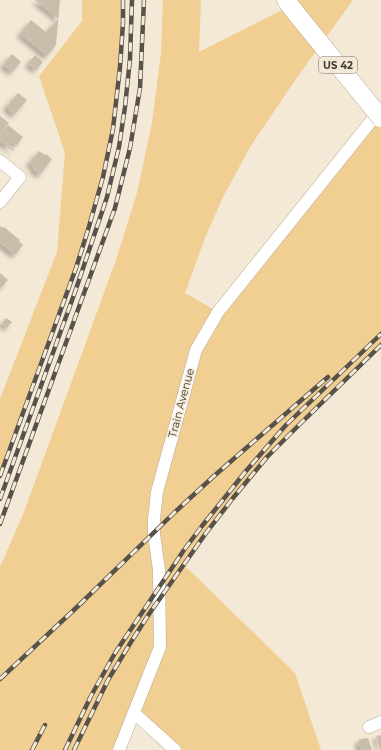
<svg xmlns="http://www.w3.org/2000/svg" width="381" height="750" font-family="Montserrat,sans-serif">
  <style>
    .green { fill: #f1ce92 }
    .building { fill: #c9beac; filter: url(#shadow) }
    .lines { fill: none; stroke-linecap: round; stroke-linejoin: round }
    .street-casing { stroke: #b6ac9a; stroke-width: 13 }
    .primary-casing { stroke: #b6ac9a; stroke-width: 19 }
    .street { stroke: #fff; stroke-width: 12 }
    .primary { stroke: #fff; stroke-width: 18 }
    .rail-casing { stroke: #57524a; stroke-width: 4.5 }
    .rail { stroke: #f4e9d6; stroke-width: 3; stroke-dasharray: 9; stroke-linecap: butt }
    .primary-bridge-casing { stroke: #b6ac9a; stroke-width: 19; stroke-linecap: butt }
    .primary-bridge { stroke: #fff; stroke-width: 18 }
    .labels { text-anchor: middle; stroke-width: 3; stroke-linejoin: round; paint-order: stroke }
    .shield { fill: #f4e9d6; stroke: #756e64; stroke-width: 1 }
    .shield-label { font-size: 10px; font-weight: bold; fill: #3e3a33 }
    .street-label { font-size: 11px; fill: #3e3a33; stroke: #f4e9d6 }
  </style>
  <defs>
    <filter id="shadow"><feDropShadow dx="-3.5" dy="3.5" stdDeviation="2" flood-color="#0004"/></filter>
  </defs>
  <rect width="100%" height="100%" fill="#f4e9d6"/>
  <g class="green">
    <path d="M 82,0 L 123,0 L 123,23 L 120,67 L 113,129 L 103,177 L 88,230 L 76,268 L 0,476 L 0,399 L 57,252 L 65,153 L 39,76 L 82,21 Z"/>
    <path d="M 163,0 L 201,0 L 199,52 L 290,6 L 286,0 L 353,0 L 296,79 L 250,147 L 222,199 L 205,238 L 185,293 L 218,312 L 381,118 L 381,345 L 291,432 L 233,502 L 184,565 L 295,673 L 321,750 L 175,750 L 134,713 L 119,750 L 0,750 L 0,567 L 24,512 L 116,260 L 137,193 L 152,123 L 161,53 Z"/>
  </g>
  <g class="building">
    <path d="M 35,0 L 60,0 L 56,45 L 47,56 L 20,34 L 31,20 L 46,32 L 58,19 Z"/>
    <path d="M 12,54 L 21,62 L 12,72 L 3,65 Z"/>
    <path d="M 35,55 L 43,62 L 36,70 L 28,64 Z"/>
    <path d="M 18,93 L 27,100 L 14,115 L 6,107 Z"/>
    <path d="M 0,116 L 9,123 L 0,134 Z"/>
    <path d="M 8,125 L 23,137 L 17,145 L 13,142 L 12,143 L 11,142 L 8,145 L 14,150 L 13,151 L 0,141 L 0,135 Z"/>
    <path d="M 39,151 L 45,155 L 46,154 L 52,159 L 40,175 L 33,169 L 34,167 L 29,163 Z"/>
    <path d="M 0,226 L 3,228 L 4,227 L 20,240 L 19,242 L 23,244 L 22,244 L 23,245 L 15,255 L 0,243 Z"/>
    <path d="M 0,273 L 8,280 L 0,289 Z"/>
    <path d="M 6,318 L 12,322 L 7,328 L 2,323 Z"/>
    <path d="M 381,735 L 381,750 L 380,750 L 376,736 Z"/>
    <path d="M 366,738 L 367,739 L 368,738 L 372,750 L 361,750 L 358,742 L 359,742 L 358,740 Z"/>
  </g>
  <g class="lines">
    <defs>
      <g id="street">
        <path d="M 0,161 L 20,177 L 0,202"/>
        <path d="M 134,713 L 175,750"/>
        <path d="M 369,727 L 381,722"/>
        <path d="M 119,750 L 160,647 L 159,570 L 154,534 L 154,519 L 157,492 L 196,350 L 218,312 L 372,120 L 381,111"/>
      </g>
      <path id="primary" d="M 286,0 L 295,12"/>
    </defs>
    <use href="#street" class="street-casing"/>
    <use href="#primary" class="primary-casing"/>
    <use href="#street" class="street"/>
    <use href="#primary" class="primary"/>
    <defs>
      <g id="rail">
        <path d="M 0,476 L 76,268 L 88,230 L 103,177 L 113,129 L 120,67 L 123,23 L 123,0"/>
        <path d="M 0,499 L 75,292 L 107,197 L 119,147 L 125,107 L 130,59 L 132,0"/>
        <path d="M 0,524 L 115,208 L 130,148 L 140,88 L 144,0"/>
        <path d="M 0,679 L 76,608 L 175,512 L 214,476 L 328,377"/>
        <path d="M 32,750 L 45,725"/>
        <path d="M 65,750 L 91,696 L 115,653 L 184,550 L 202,526 L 246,471 L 286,425 L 381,334"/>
        <path d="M 74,750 L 108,680 L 131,642 L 149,614 L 206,533 L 233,498 L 267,457 L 299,425 L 381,345"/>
      </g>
    </defs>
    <use href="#rail" class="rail-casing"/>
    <use href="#rail" class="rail"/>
    <defs>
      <path id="primary-bridge" d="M 295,12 L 381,118"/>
    </defs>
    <use href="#primary-bridge" class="primary-bridge-casing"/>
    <use href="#primary-bridge" class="primary-bridge"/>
  </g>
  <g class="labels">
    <rect class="shield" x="319" y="57" width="38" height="16" rx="3"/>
    <g class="shield-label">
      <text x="338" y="69">US 42</text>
    </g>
    <g class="street-label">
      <text transform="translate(181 403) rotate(-75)" y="4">Train Avenue</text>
    </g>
  </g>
</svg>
